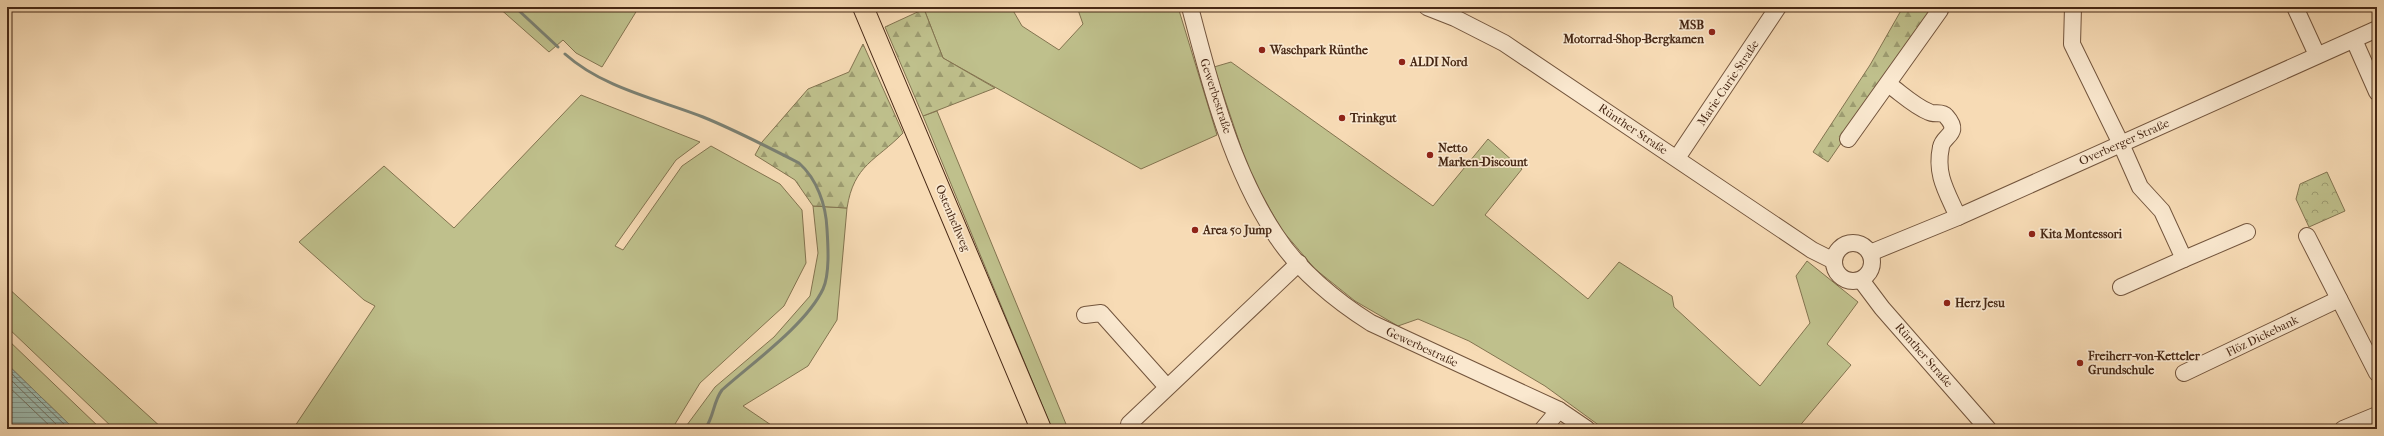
<svg xmlns="http://www.w3.org/2000/svg" width="2384" height="436" font-family="'IM FELL French Canon',serif">
  <style>
    .grass { fill: #bfc08c; stroke: #837450 }
    .forest { fill: url(#forest-firs); stroke: #837450 }
    .park { fill: url(#park-crowns); stroke: #837450 }
    .water { fill: url(#water-rules); stroke: #7b8072 }
    .lines { fill: none; stroke-linecap: round; stroke-linejoin: round }
    .shore { stroke: #727262; stroke-width: 1 }
    .stream { stroke: #7b8072; stroke-width: 3 }
    .minor-casing { stroke: #73553d; stroke-width: 18 }
    .major-casing { stroke: #472815; stroke-width: 22 }
    .minor { stroke: #fae8cf; stroke-width: 16 }
    .major { stroke: #f7dbb5; stroke-width: 20 }
    .poi-dot { fill: #8f2418; stroke: #fae8cf; stroke-width: 1.5 }
    .labels { text-anchor: middle; stroke-width: 3.5; stroke-linejoin: round; paint-order: stroke }
    .poi-label { font-size: 12px; font-weight: bold; fill: #472815; stroke: #fae8cf; text-anchor: start }
    .street-label { font-size: 12px; fill: #472815; stroke: #fae8cf }
  </style>
  <defs>
    <pattern id="forest-firs" width="22" height="20" patternUnits="userSpaceOnUse"><rect width="22" height="20" fill="#bfc08c"/><path d="M5 1l3.5 6h-7zM16 11l3.5 6h-7z" fill="#9d9c71"/></pattern>
    <pattern id="park-crowns" width="20" height="18" patternUnits="userSpaceOnUse"><rect width="20" height="18" fill="#bfc08c"/><path d="M2 6a3 3 0 1 1 6 0M12 15a3 3 0 1 1 6 0" fill="none" stroke="#9d9c71"/></pattern>
    <pattern id="water-rules" width="6" height="5" patternUnits="userSpaceOnUse"><rect width="6" height="5" fill="#9dbbb0"/><path d="M0 2.5h6" fill="none" stroke="#82988e"/></pattern>
  </defs>
  <rect width="100%" height="100%" fill="#f7dbb5"/>
  <filter id="stains"><feTurbulence type="fractalNoise" baseFrequency=".005" numOctaves="4"/><feColorMatrix values="0 0 0 0 .2 0 0 0 0 .09 0 0 0 0 .02 0 0 0 .5 -.17"/></filter>
  <radialGradient id="worn" r=".72"><stop offset=".6" stop-color="#630" stop-opacity="0"/><stop offset="1" stop-color="#630" stop-opacity=".3"/></radialGradient>
  <g class="grass">
    <path d="M 498,7 L 639,7 L 602,67 L 576,53 L 563,40 L 549,52 Z"/>
    <path d="M 928,7 L 1011,7 L 1022,26 L 1059,50 L 1083,24 L 1077,7 L 1178,7 L 1217,135 L 1141,169 L 943,58 L 924,9 Z"/>
    <path d="M 1231,62 L 1433,206 L 1488,139 L 1522,169 L 1485,215 L 1588,299 L 1619,262 L 1672,296 L 1674,307 L 1760,386 L 1810,323 L 1796,276 L 1807,261 L 1858,302 L 1827,344 L 1851,365 L 1797,429 L 1604,429 L 1545,386 L 1469,341 L 1418,319 L 1398,326 L 1355,301 L 1315,269 L 1282,230 L 1251,177 L 1214,67 Z"/>
    <path d="M 581,95 L 700,142 L 676,160 L 615,246 L 623,250 L 682,166 L 711,146 L 780,184 L 802,210 L 806,263 L 784,306 L 700,383 L 672,429 L 293,429 L 375,306 L 364,300 L 299,242 L 384,166 L 454,228 Z"/>
    <path d="M 937,111 L 1068,429 L 1052,429 L 923,116 Z"/>
    <path d="M 813,206 L 847,208 L 837,320 L 808,366 L 743,406 L 777,429 L 684,429 L 715,387 L 774,337 L 810,296 L 818,253 Z"/>
    <path d="M 7,287 L 163,429 L 114,429 L 7,327 Z"/>
    <path d="M 7,339 L 101,429 L 74,429 L 7,364 Z"/>
  </g>
  <g class="forest">
    <path d="M 1903,7 L 1935,7 L 1828,162 L 1813,152 L 1870,65 Z"/>
    <path d="M 924,9 L 943,58 L 995,88 L 923,116 L 885,27 Z"/>
    <path d="M 863,44 L 903,133 C 876,161 854,164 847,208 L 813,206 L 795,180 L 755,155 L 762,142 L 808,89 L 849,72 Z"/>
  </g>
  <path class="park" d="M 2327,172 L 2345,211 L 2309,227 L 2296,199 L 2300,184 Z"/>
  <path class="water" d="M 7,364 L 74,429 L 7,429 Z"/>
  <g class="lines">
    <g class="shore">
      <path d="M 7,369 L 69,429"/>
      <path d="M 7,376 L 61,429"/>
      <path d="M 7,385 L 53,429"/>
    </g>
    <g class="stream">
      <path d="M 515,7 L 558,47"/>
      <path d="M 565,54 C 603,88 657,99 703,117 C 735,130 768,147 799,163 C 817,179 826,205 827,229 C 828,245 830,274 823,289 C 806,325 752,363 722,390 C 713,402 714,417 705,429"/>
    </g>
    <defs>
      <g id="minor">
        <path d="M 1190,7 C 1210,84 1231,167 1275,234 C 1297,269 1336,301 1371,323 L 1559,410 L 1587,429"/>
        <path d="M 1427,7 L 1455,18 L 1504,43 L 1812,250 L 1834,261"/>
        <path d="M 2073,7 L 2072,44 L 2121,144 L 2140,187 L 2162,211 L 2184,259 L 2121,287"/>
        <path d="M 2295,7 L 2317,55"/>
        <path d="M 2354,40 L 2377,92"/>
        <path d="M 1888,84 C 1901,93 1914,106 1929,112 C 1934,115 1942,111 1946,116 C 1962,134 1943,135 1941,147 C 1935,175 1947,192 1958,217"/>
        <path d="M 1848,139 L 1940,10"/>
        <path d="M 1677,158 L 1778,7"/>
        <path d="M 2307,236 L 2377,373"/>
        <circle cx="1853" cy="262" r="19"/>
        <path d="M 1870,253 L 1958,217 L 2377,29"/>
        <path d="M 2184,259 L 2247,232"/>
        <path d="M 1861,280 L 1882,308 L 1988,429"/>
        <path d="M 1085,315 L 1101,313 L 1167,387"/>
        <path d="M 2184,373 L 2339,299"/>
        <path d="M 1129,424 L 1299,263"/>
        <path d="M 1543,429 L 1559,410"/>
        <path d="M 2343,429 L 2377,415"/>
      </g>
      <path id="major" d="M 863,7 L 1041,429"/>
    </defs>
    <use href="#minor" class="minor-casing"/>
    <use href="#major" class="major-casing"/>
    <use href="#minor" class="minor"/>
    <use href="#major" class="major"/>
  </g>
  <g class="poi-dot">
    <circle cx="1712" cy="32" r="4"/>
    <circle cx="1262" cy="50" r="4"/>
    <circle cx="1402" cy="62" r="4"/>
    <circle cx="1342" cy="118" r="4"/>
    <circle cx="1430" cy="155" r="4"/>
    <circle cx="1195" cy="230" r="4"/>
    <circle cx="2032" cy="234" r="4"/>
    <circle cx="1947" cy="303" r="4"/>
    <circle cx="2080" cy="363" r="4"/>
  </g>
  <g class="labels">
    <g class="poi-label">
      <text x="1704" y="29" text-anchor="end">MSB<tspan x="1704" dy="14">Motorrad-Shop-Bergkamen</tspan></text>
      <text x="1270" y="54">Waschpark Rünthe</text>
      <text x="1410" y="66">ALDI Nord</text>
      <text x="1350" y="122">Trinkgut</text>
      <text x="1438" y="152">Netto<tspan x="1438" dy="14">Marken-Discount</tspan></text>
      <text x="1203" y="234">Area 50 Jump</text>
      <text x="2040" y="238">Kita Montessori</text>
      <text x="1955" y="307">Herz Jesu</text>
      <text x="2088" y="360">Freiherr-von-Ketteler<tspan x="2088" dy="14">Grundschule</tspan></text>
    </g>
    <g class="street-label">
      <text transform="translate(1728 83) rotate(-56)" y="4">Marie-Curie-Straße</text>
      <text transform="translate(1216 96) rotate(72)" y="4">Gewerbestraße</text>
      <text transform="translate(1633 129) rotate(34)" y="4">Rünther Straße</text>
      <text transform="translate(2124 142) rotate(-24)" y="4">Overberger Straße</text>
      <text transform="translate(953 218) rotate(67)" y="4">Ostenhellweg</text>
      <text transform="translate(2262 336) rotate(-26)" y="4">Flöz Dickebank</text>
      <text transform="translate(1422 347) rotate(25)" y="4">Gewerbestraße</text>
      <text transform="translate(1924 355) rotate(49)" y="4">Rünther Straße</text>
    </g>
  </g>
  <rect width="2384" height="436" fill="none" stroke="#f7dbb5" stroke-width="24"/>
  <rect x="8" y="8" width="2368" height="420" fill="none" stroke="#472815" stroke-width="2"/>
  <rect x="12" y="12" width="2360" height="412" fill="none" stroke="#472815"/>
  <rect width="100%" height="100%" filter="url(#stains)"/>
  <rect width="100%" height="100%" fill="url(#worn)"/>
</svg>
